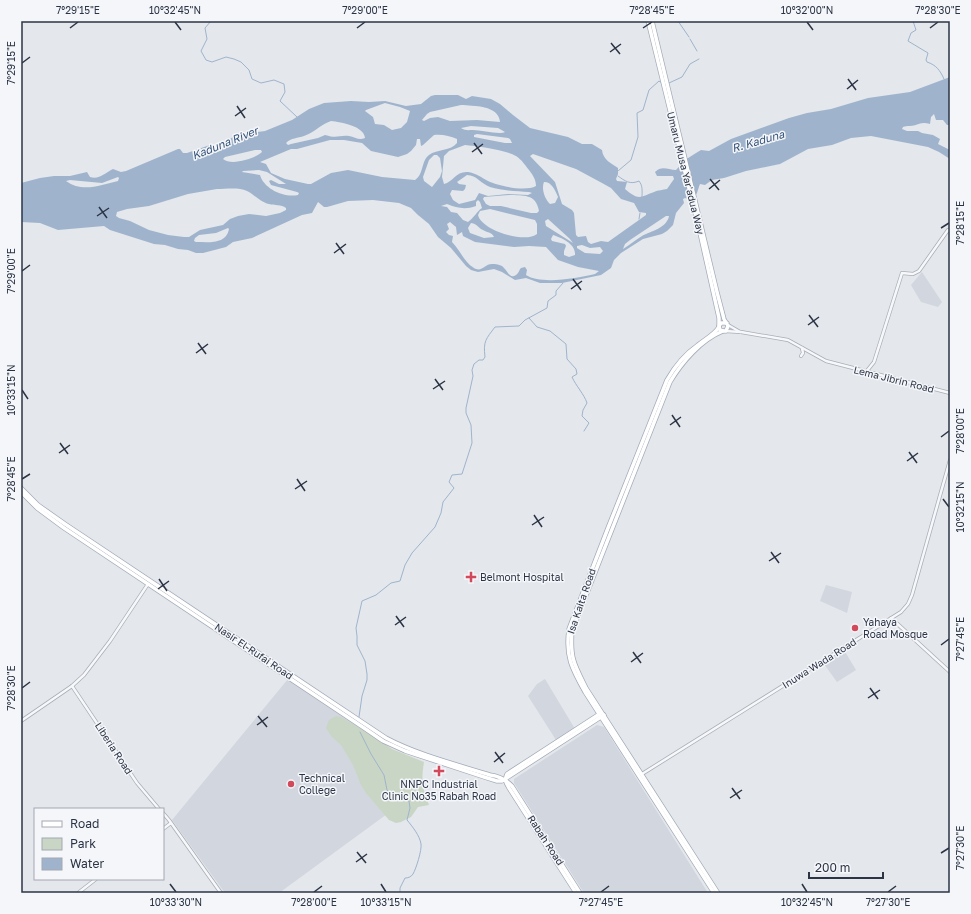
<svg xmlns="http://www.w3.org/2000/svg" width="971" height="914" font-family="'Golos Text',sans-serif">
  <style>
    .built { fill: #d2d6de }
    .green { fill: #c9d6c5 }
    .water { fill: #9fb4cc; fill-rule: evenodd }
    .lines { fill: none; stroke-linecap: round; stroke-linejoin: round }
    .stream { stroke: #9fb4cc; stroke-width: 1 }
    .minor-casing { stroke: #a9aeb7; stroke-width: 4 }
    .major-casing { stroke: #a3abb8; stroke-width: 5 }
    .minor { stroke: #f7f8fa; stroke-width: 2.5 }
    .major { stroke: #fff; stroke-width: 3.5 }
    .ticks { fill: none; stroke: #2b3445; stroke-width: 1.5 }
    .poi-dot { fill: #d1495b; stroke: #f4f6f9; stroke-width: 1.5 }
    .labels { text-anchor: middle; stroke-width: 3; stroke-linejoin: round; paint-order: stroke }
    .street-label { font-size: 10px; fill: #2b3445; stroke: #f4f6f9 }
    .poi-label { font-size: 10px; fill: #2b3445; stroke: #f4f6f9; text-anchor: start }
    .water-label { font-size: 11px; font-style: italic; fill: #34527a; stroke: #f4f6f9 }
    .neatline { fill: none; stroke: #2b3445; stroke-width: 1.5 }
    .ticks-label { font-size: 10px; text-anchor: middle; fill: #2b3445 }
  </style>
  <rect width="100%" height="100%" fill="#e4e7ec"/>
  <g class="built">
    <path d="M 922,272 L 942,302 L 938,307 L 921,302 L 911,285 Z"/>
    <path d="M 826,585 L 852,592 L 847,613 L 820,601 Z"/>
    <path d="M 844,650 L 856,670 L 837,682 L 824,664 Z"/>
    <path d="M 288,679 L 356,725 L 398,806 L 279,893 L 225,893 L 172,820 Z"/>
    <path d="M 545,679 L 575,729 L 556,740 L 528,696 L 537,684 Z"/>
    <path d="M 597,725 L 604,727 L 708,893 L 584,893 L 514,783 L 514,779 Z"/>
  </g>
  <path class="green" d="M 336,716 L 341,717 L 372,735 L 392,749 L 424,762 C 421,782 422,787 429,805 L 418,807 L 411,817 L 401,822 L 396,823 L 389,820 L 366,793 L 361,785 L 353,765 L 341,745 L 332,737 L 326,728 L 329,720 Z"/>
  <path class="water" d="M 950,77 L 950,125 L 947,125 L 943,120 L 936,120 L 934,114 L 931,117 L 930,124 C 919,121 918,126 910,126 C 907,126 905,126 903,127 L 902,129 L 907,131 L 918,131 L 922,133 L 933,135 L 940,139 L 938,144 L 950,150 L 950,159 L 939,152 L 928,147 L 871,136 L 851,138 L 832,145 L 808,149 L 780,164 L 746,171 L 724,178 L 712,180 L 705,185 L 700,184 C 697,191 698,196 690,200 L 685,198 L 683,199 L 684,203 L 676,213 L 673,225 L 667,231 L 662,234 L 643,239 L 621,253 L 614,260 L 611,268 L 601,275 L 562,283 L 540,283 L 526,278 L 515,280 L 502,272 L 494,269 L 478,272 L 471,270 L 466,266 L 451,248 L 438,237 L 429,224 L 418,215 L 411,208 L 399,203 L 373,200 L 348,201 L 327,207 L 324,207 L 318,202 L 312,213 L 302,215 L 252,238 L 233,242 L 226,247 L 203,253 L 196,253 L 188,250 L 178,249 L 165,245 L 154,244 L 110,230 L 104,226 L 58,230 L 40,223 L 21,222 L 21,183 L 40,178 L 54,176 L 70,176 L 87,172 L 90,177 C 99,180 105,173 113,169 L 121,172 L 126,171 L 178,149 L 180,149 L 183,153 L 187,153 L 210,145 L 221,145 L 236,135 L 265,131 L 292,120 L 309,109 L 324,103 L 351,101 L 369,102 L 385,101 L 406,106 L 421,104 L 431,96 L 435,95 L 458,95 L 466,99 L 472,96 L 491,99 L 500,104 L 513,115 L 530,128 L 568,137 L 582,144 L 592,144 L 602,150 C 603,160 611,163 618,168 L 618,174 L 616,179 L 617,181 L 627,182 L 625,189 C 639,201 640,197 654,192 C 658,190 663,190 667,189 L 674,179 L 673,176 L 657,176 L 655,172 C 662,165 668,170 676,170 L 685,160 L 696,153 L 701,150 L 709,151 L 731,139 L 789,118 L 807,113 L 831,109 L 868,98 L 910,92 ZM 385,103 L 400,107 L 410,111 L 407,122 L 401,128 L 392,130 L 384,125 L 375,124 L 373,117 L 365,111 L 366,110 ZM 461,105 C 473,106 499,105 500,122 L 477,120 L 450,121 L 438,117 L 430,118 L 424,121 L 422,120 L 427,114 L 430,112 ZM 331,121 C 341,122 364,126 365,138 C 359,141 355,137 349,136 C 338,135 338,139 325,135 L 318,138 L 291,144 L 288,145 L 286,143 C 291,138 298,138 304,136 C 314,133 321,124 331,121 ZM 471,126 L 498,128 L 505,132 C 499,135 482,130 473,130 C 469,130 465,131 461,128 ZM 477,134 L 508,138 L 510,139 L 512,143 L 505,143 L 474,137 L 474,135 ZM 434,135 C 442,134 450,136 457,139 L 457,143 C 451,151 437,149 429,155 C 421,161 424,174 415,180 L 382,177 L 348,170 L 331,173 L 311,184 L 308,184 L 285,179 L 271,173 L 266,164 L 260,162 L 291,149 L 297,149 L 330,140 L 344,140 L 362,143 L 371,151 L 398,157 L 407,154 L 411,151 L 416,145 L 417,139 L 420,139 L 421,146 L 423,145 ZM 465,145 C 477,146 506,150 516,156 C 522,160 525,165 529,170 C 533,175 536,180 536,186 C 525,192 499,186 488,181 C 482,178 476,173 468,172 C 456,171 453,182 444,184 L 442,177 L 444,156 L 449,151 ZM 255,150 L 261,150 L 262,152 C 255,159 231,166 223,159 L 225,157 ZM 533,154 L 576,169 L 602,183 L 611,188 L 621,199 L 634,203 L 639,212 L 646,213 L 646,215 L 608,242 L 601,241 L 591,244 L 588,242 L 586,236 L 578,237 L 576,235 L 574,213 L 572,210 L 562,204 L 555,182 L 530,156 ZM 434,155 L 437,155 L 440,158 L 442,171 L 440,177 L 432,187 L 424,181 L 423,177 L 429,160 ZM 259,170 L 267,172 L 286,184 L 279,184 L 271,180 L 269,181 L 271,185 L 297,192 L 299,193 L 298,195 C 284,198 264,189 260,175 L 242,172 L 243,171 ZM 467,175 C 477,175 481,184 490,187 C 502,191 517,191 529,192 L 532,193 L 528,195 L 508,194 L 488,196 L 479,193 L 475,200 L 459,204 L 453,200 L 450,194 L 452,190 L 463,191 L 465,189 L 466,185 L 459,184 L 457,182 ZM 118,177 L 119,178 L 118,181 C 101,185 82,193 66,181 L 70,180 L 102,183 ZM 544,182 C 552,182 555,190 558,197 L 555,203 L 550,204 C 545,199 541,189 544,182 ZM 217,189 C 226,189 239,187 247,191 C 255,195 260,202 269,204 C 275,206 281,204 286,208 L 286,210 L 280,213 L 266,216 L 249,214 L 238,216 L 230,219 L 223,225 L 200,230 L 189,237 L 184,237 L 168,235 L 149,230 L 130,221 L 119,218 L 116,216 L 117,212 L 127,209 L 149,206 L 188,194 ZM 509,195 C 523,196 536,193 539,211 L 537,213 L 531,213 L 501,206 L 490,206 L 486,204 L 483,199 L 484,197 ZM 478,200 L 480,202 L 482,208 C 477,211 474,218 468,222 L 463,220 L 457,213 L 451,212 L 447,207 L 441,206 L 447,204 C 457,208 465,210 476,206 L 476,202 ZM 490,209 L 535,220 L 537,224 L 537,234 C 525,244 481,230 478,215 L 480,211 ZM 666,216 L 669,216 C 667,228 651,231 642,236 C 635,240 630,245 623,249 L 625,244 L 630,240 ZM 548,219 L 570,239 L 573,243 L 546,226 L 545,221 ZM 450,222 L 456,227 L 457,235 L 462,232 L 463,236 L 475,242 L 514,247 L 529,246 L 546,247 L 558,260 L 578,267 L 599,271 L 595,274 C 578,278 541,285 526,275 L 527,270 L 525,267 L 521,268 C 519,270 519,273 516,275 C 510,279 508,272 504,268 C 502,265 497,264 493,264 C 485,263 482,273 474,268 C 464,262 460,250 452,242 L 453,236 L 449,235 L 446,232 L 449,229 L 447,224 ZM 471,223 C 478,224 478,228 483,230 C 488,233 492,232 494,237 L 484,238 L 470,233 L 468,228 ZM 228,228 L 229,229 C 226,245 208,242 196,242 L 194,241 L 195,238 L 199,235 L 216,233 ZM 553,235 C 562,238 576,244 575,255 L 569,257 L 564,255 L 564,251 L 566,246 L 565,244 L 552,241 L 551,239 ZM 582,245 L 590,248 L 600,247 L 603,251 L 600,254 L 585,253 L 577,248 L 577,246 Z"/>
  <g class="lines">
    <g class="stream">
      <path d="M 211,21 L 205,28 L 207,39 L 201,51 L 206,60 L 212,62 L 226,57 L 234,59 L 241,62 L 249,70 L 252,79 L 261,83 L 274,80 L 284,84 L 285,92 L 280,101 L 297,117"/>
      <path d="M 678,21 L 689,37"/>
      <path d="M 913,21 L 916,30 L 911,33 L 908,41 L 928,53 L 926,60 L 927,62 C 936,65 940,70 944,79"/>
      <path d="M 690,39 L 697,51"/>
      <path d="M 669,83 L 682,77 L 690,64 L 699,59"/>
      <path d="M 618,171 L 631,160 L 638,137 L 637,113 L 643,110 L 649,90 L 659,81 L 662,83"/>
      <path d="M 618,176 C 625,181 630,185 639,181 C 643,186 642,191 642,198"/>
      <path d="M 639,219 L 640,213"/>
      <path d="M 529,318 L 537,327 L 550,331 L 566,344 L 567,359 L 576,369 L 577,374 L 572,377 C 576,386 584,394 587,403 L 583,410 L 582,416 L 589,423 L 584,431"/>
      <path d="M 359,717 L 362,696 L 367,680 L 367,674 L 365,661 L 357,645 L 357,636 L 356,628 L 362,601 L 376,595 L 391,583 L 400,581 L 405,565 L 412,553 L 435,527 L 441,513 L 443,502 L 454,488 L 449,482 L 452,475 L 462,474 L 472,443 L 471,425 L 466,413 L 466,408 L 473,376 L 472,370 L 474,364 L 479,360 L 483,360 L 485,357 C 483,341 486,339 495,327 L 519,326 L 525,320 L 547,308 L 548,301 L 556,295 L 556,291 L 563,283"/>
      <path d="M 360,732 L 371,754 L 384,775 L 387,790 L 395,799 L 400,796 L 409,801 L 410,808 L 407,820 C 412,826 420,836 421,844 C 422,850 416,869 413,874 C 411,877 408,878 405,878 L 400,888 L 400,893"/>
    </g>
    <defs>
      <g id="minor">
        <path d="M 728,325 L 740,332"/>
        <path d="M 725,331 L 741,332 L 788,340 L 826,361 L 950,393"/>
        <path d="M 801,356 L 803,353 L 802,348"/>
        <path d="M 866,372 L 874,362 L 902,273 L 913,274 L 919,271 L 948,230 L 950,231"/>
        <path d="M 891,618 L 950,672"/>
        <path d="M 72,686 L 137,783 L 159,809"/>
        <path d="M 21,721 L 72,686 L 84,675 L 110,641 L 148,584"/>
        <path d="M 642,774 L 901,612 L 908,604 L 912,595 L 950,460"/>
        <path d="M 163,813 L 169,820 L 221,893"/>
        <path d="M 163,829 L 171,823"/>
        <path d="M 78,893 L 96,879"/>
      </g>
      <g id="major">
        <path d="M 648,21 L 700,233 L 719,318 L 719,325"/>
        <path d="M 652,21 L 717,292 L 724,319 L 728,326 L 726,331 L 723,331 L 720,330 L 719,326 L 721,323 L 727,323"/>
        <path d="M 21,488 L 38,505 L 65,524 L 386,738 C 418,755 455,764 490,775 C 499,776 506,780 512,786 L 580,893"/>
        <path d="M 21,492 L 37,508 L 64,528 L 364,728 L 383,741 L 405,751 L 484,777 L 497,781 L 502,781 L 604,715"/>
        <path d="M 576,893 L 509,788 C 506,783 504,780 507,774 L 601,713"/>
        <path d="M 714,893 L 585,692 C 572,669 565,656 569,629 L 608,528 L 667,380 C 675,366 685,354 698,345 C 705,339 714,335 719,327"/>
        <path d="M 718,893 L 586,688 C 574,664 570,658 572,631 L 670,382 C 682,362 701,340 723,331"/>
      </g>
    </defs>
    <use href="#minor" class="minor-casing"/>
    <use href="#major" class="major-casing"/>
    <use href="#minor" class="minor"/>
    <use href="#major" class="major"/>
  </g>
  <path class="ticks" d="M 175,22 L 181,30M 807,22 L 813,30M 70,28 L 78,22M 357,28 L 365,22M 643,28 L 652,22M 930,28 L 938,22M 611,43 L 620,54M 610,52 L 621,44M 22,63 L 30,57M 848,79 L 856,90M 847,89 L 858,80M 237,106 L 245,118M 235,116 L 246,108M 474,143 L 482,154M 472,152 L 483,144M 710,179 L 719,190M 709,189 L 720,180M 99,207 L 107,218M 97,216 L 109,208M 941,228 L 949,223M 336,243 L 344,254M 334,253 L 346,244M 22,271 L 30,265M 573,279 L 581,290M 571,289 L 582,281M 809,315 L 818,327M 808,325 L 819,317M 198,343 L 206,354M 196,353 L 208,344M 435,379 L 443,390M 433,389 L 445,381M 22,390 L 28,399M 672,415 L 680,427M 670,425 L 681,417M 941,437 L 949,431M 60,443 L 68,454M 909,452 L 917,463M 59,453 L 70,445M 907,461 L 918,453M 22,479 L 30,474M 297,479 L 305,491M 295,489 L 307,481M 943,499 L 949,507M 534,515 L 542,527M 532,525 L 544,517M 771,552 L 779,563M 769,561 L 781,553M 159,579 L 167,591M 158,589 L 169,581M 396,616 L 404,627M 395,625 L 406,617M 941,645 L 949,639M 633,652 L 641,663M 631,662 L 643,653M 22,688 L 30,682M 870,688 L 878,699M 868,698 L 880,690M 258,716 L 267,727M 257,725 L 268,717M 495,752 L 503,763M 494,762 L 505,753M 732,788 L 740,799M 730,798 L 742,790M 357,852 L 366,863M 941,853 L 949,848M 356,862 L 367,854M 170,884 L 176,892M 381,884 L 386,892M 802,884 L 807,892M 314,892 L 322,886M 601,892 L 609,886M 888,892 L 896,886"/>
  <g class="poi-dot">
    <path d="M469 571h4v4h4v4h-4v4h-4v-4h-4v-4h4z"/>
    <circle cx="855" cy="628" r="4"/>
    <path d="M437 765h4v4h4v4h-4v4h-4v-4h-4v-4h4z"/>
    <circle cx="291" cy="784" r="4"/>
  </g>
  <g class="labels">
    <g class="street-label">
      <text transform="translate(686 173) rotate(76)" y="4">Umaru Musa Yar'adua Way</text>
      <text transform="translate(894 379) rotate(14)" y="4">Lema Jibrin Road</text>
      <text transform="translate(581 601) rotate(-71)" y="4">Isa Kaita Road</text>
      <text transform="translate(254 651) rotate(34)" y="4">Nasir El-Rufai Road</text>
      <text transform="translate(819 663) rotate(-32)" y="4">Inuwa Wada Road</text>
      <text transform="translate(114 748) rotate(57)" y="4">Liberia Road</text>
      <text transform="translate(546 840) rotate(57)" y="4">Rabah Road</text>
    </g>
    <g class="poi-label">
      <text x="480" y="581">Belmont Hospital</text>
      <text x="863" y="626">Yahaya<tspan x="863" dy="12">Road Mosque</tspan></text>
      <text x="299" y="782">Technical<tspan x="299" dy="12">College</tspan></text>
      <text x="439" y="788" text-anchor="middle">NNPC Industrial<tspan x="439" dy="12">Clinic No35 Rabah Road</tspan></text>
    </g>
    <g class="water-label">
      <text transform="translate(758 141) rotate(-16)" y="4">R. Kaduna</text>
      <text transform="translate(225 143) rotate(-22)" y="4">Kaduna River</text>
    </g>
  </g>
  <rect width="971" height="914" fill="none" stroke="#f4f6f9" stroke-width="44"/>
  <rect x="34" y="808" width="130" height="72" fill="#f4f6f9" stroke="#a4a8b1"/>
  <rect x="42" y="821" width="20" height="6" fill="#ffffff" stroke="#a4a8b1"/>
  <text x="70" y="828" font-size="12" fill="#2b3445">Road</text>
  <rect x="42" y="838" width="20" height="12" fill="#c9d6c5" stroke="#a4a8b1"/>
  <text x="70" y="848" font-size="12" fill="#2b3445">Park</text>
  <rect x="42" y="858" width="20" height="12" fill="#9fb4cc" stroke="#a4a8b1"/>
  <text x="70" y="868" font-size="12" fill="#2b3445">Water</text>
  <path d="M809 872v6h74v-6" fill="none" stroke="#2b3445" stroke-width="2"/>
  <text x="815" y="872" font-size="12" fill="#2b3445" stroke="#f4f6f9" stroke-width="3" paint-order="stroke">200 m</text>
  <rect x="22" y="22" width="927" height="870" class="neatline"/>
  <g class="ticks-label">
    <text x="78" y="14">7°29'15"E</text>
    <text x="175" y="14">10°32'45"N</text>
    <text x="365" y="14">7°29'00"E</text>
    <text x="652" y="14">7°28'45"E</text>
    <text x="807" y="14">10°32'00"N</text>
    <text x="938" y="14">7°28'30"E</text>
    <text transform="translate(11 63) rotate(-90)" y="4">7°29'15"E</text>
    <text transform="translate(960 223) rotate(-90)" y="4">7°28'15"E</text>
    <text transform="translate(11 271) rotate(-90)" y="4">7°29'00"E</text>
    <text transform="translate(11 390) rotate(-90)" y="4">10°33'15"N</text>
    <text transform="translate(960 431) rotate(-90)" y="4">7°28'00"E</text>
    <text transform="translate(11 479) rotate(-90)" y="4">7°28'45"E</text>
    <text transform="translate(960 507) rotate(-90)" y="4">10°32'15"N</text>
    <text transform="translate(960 639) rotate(-90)" y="4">7°27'45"E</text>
    <text transform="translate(11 688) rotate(-90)" y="4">7°28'30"E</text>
    <text transform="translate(960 848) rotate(-90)" y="4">7°27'30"E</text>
    <text x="176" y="906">10°33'30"N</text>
    <text x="314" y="906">7°28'00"E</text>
    <text x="386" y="906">10°33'15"N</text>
    <text x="601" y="906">7°27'45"E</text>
    <text x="807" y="906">10°32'45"N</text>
    <text x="888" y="906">7°27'30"E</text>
  </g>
</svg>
